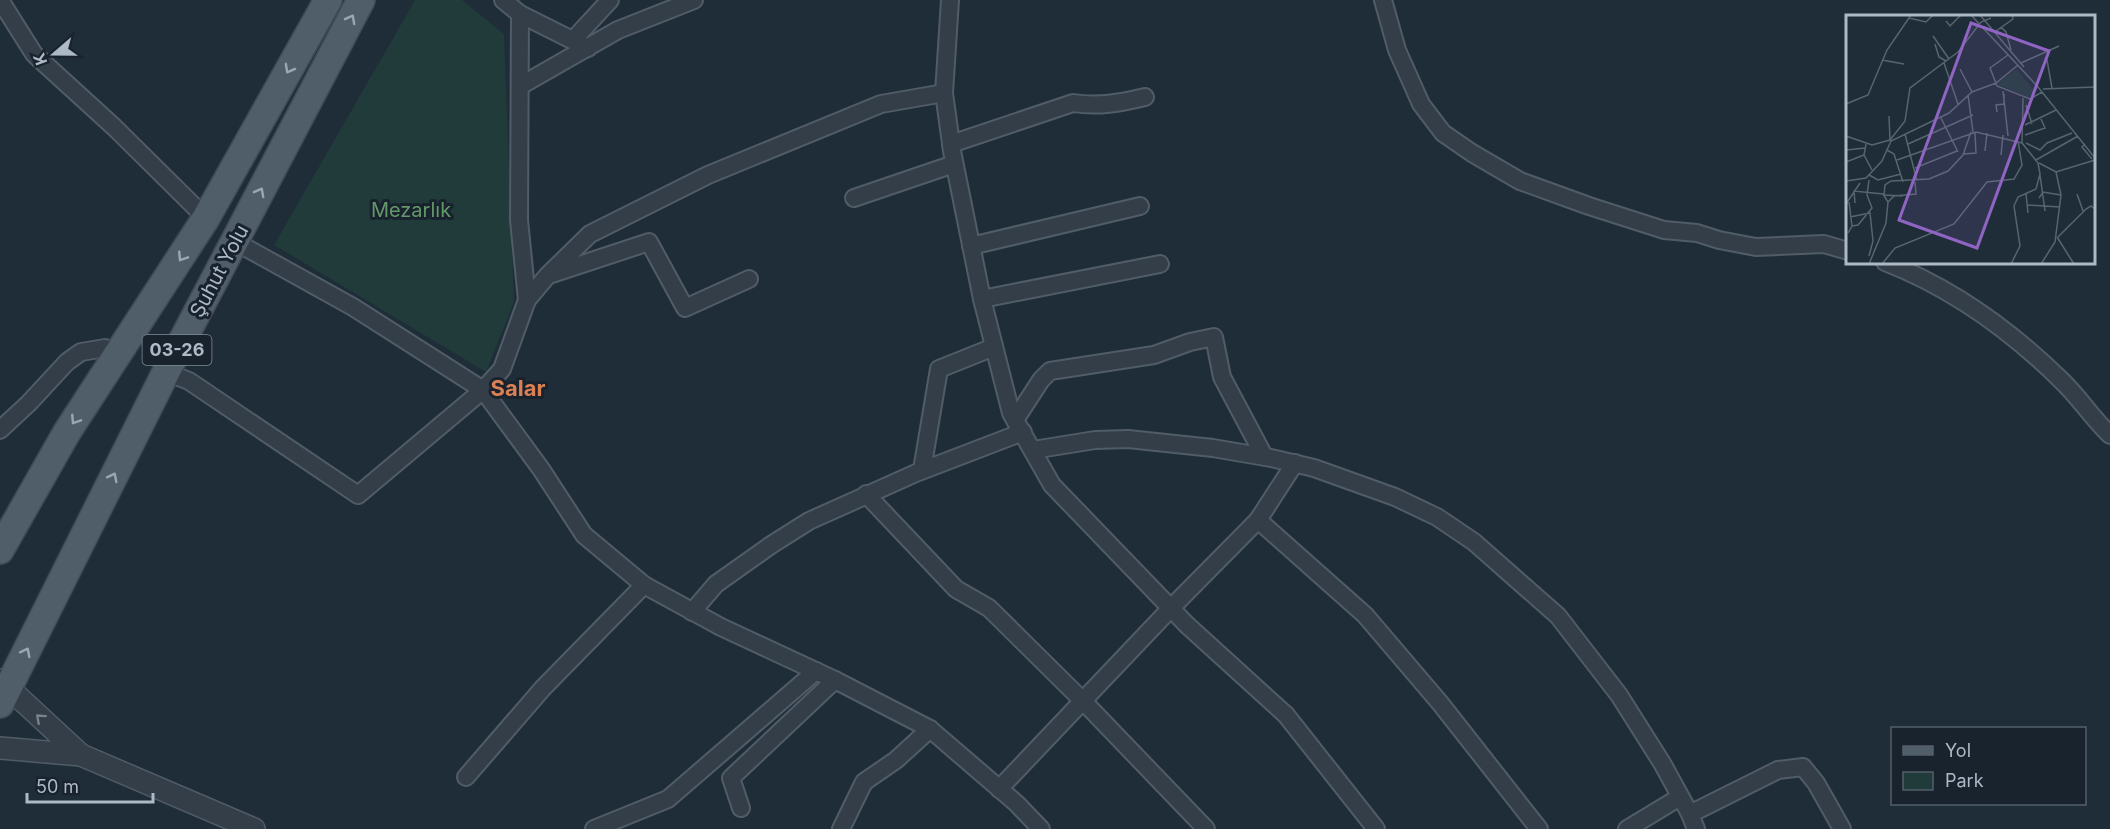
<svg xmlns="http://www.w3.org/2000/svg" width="2110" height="829" font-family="Inter,sans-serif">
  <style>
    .green { fill: #213a3a }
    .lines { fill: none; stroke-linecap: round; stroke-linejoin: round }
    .minor-casing { stroke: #505c67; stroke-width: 20 }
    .tertiary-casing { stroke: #505c67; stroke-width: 24 }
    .primary-casing { stroke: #3f4a56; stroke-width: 30 }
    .minor { stroke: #333e49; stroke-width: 16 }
    .tertiary { stroke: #333e49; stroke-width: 21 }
    .primary { stroke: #505e6a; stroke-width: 27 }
    .oneway { stroke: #9aa7b4 }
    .oneway2 { stroke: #76828e }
    .labels { text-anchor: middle; stroke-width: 6; stroke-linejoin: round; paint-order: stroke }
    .shield { fill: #18232e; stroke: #808c98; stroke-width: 1.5 }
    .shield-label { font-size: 18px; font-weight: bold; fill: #adb9c6 }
    .park-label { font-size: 20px; fill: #639869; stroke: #18232e }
    .street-label { font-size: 20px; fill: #adb9c6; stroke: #18232e }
    .quarter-label { font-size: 22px; font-weight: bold; fill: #da8054; stroke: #18232e }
    .inset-road { fill: none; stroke: #586571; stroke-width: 1.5 }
    .view { fill: #8f64c2; fill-opacity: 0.15; stroke: #8f64c2; stroke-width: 3 }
    .inset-edge { fill: none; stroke: #adb9c6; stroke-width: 3 }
  </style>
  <rect width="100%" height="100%" fill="#1f2d39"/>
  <path class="green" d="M 415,0 L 462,0 L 504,34 L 514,302 L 486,372 L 274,245 Z"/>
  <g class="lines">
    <defs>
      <g id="minor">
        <path d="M 0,0 L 34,54 L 114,127 L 206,218"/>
        <path d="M 950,0 L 944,93 L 952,151 L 982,299 L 1011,413 L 1052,485 L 1187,625 L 1286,715 L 1376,829"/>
        <path d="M 1383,0 L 1397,50 L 1421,104 L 1443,133 L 1472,153 L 1520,181 L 1589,206 L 1664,230 L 1697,233 L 1719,240 L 1756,247 L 1824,244 L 1848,251"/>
        <path d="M 520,14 L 588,48"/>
        <path d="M 574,39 L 610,0"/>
        <path d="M 520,86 L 618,30 L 694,0"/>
        <path d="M 951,144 L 1073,103 C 1098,107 1120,103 1145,97"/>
        <path d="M 854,198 L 954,164"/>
        <path d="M 234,241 L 353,307 L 483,390 L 541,469 L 584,535 L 644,585 L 721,627 L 835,680 L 930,729 L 1016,803 L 1041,829"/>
        <path d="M 971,246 L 1140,206"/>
        <path d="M 1885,262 C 1952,288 2010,330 2061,380 C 2079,397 2092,418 2110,435"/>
        <path d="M 552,274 L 649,242 L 685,308 L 749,279"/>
        <path d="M 982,299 L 1160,264"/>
        <path d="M 527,300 L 548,275 L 590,234 L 708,175 L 881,104 L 944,93"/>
        <path d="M 166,372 L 189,381 L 358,495 L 483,390 L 502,369 L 527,300 L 519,220 L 520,14 L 503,0"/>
        <path d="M 1015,420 L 1041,380 L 1050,371 L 1154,355 L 1190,342 L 1214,337 L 1222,377 L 1264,456"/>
        <path d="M 0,430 L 29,403 L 67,362 L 81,352 L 105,348 L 118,356"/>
        <path d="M 1033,450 L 1095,440 L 1128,439 L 1213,448 L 1271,458 L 1314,468 L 1395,497 L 1437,517 L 1474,542 L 1558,616 L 1619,695 L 1662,763 L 1690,814 L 1696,829"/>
        <path d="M 922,470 L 939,369 L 994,347"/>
        <path d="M 866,494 L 956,589 L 989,608 L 1083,701 L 1206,829"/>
        <path d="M 1258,520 L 1365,615 L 1440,703 L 1539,829"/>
        <path d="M 692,612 L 716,584 L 771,545 L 809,521 L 916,473 L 1023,432"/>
        <path d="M 466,777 L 543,688 L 644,585"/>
        <path d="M 999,789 L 1171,608 L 1258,520 L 1295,463"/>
        <path d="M 741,808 L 731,778 L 835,680"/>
        <path d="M 1690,814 L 1778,770 L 1803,767 L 1816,783 L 1842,829"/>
        <path d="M 594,829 L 668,799 L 816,671"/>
        <path d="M 841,829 L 864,782 L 896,760 L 930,729"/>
        <path d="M 1627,829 L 1680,797"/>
      </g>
      <g id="tertiary">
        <path d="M 0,680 L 81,755"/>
        <path d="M 0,748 L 81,755 L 254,829"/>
      </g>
      <g id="primary">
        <path d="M 0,550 L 67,432 L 206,218 L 328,0"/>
        <path d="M 0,704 L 166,372 L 361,0"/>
      </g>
    </defs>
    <use href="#minor" class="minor-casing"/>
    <use href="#tertiary" class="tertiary-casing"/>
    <use href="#primary" class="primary-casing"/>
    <use href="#minor" class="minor"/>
    <use href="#tertiary" class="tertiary"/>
    <use href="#primary" class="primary"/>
  </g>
  <defs><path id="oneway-chevron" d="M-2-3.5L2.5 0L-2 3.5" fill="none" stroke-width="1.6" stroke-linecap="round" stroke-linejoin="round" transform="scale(1.5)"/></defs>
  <g class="oneway">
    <use href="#oneway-chevron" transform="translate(351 19) rotate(-62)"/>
    <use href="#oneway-chevron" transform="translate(289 69) rotate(119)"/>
    <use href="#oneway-chevron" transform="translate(260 192) rotate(-62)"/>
    <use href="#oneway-chevron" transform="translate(182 257) rotate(123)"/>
    <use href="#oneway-chevron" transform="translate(75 420) rotate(123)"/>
    <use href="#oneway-chevron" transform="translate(113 477) rotate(-63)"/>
    <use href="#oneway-chevron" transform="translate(26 652) rotate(-63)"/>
  </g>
  <use class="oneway2" href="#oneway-chevron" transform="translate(40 718) rotate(-138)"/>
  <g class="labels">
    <rect class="shield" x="142.5" y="335" width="69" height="30" rx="4.5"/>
    <g class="shield-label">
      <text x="177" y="356">03-26</text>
    </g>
    <g class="park-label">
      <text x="411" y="217">Mezarlık</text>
    </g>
    <g class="street-label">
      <text transform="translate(219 271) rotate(-62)" y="7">Şuhut Yolu</text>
    </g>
    <g class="quarter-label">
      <text x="518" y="396">Salar</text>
    </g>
  </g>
  <g transform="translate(1846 15)">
    <rect width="249" height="249" fill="#1f2d39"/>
    <path d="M 170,54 L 190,77 L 182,82 L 151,69 Z" fill="#213a3a"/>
    <path class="inset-road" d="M 125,0 L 192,72 L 249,143M 134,0 L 178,52M 63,3 L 80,7 L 87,0M 100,6 L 104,11 L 115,0M 155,12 L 160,17 L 165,35M 150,16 L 167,4 L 166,0M 87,21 L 103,44M 89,29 L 93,42 L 100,46M 162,40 L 144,53 L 151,71 L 184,84 L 196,77M 36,45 L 58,49M 201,45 L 206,73M 98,48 L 112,89M 175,48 L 213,31M 114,54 L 126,77M 197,74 L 249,72M 157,76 L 162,121M 122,80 L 127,117M 0,89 L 22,80 L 41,35 L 65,0M 180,90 L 186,109M 151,97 L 150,90 L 158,89 L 158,79M 43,101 L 44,125M 95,103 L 112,137M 179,110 L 210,95M 59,119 L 71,166M 179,120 L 199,113 L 195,104M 0,121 L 26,130 L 44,125 L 59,106 L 64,73 L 112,37 L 135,7 L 145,3M 176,128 L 177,83M 180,128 L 194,135 L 201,128 L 226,118M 20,129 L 18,140 L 26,155M 62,129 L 127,100M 239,129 L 236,132 L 246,144M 0,135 L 19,133M 41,135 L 48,139 L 57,167M 139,136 L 141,118M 117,139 L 130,138 L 129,118M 155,140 L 157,120M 51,145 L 130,117 L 176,128 L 192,148 L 194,159 L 190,174 L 172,182 L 168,191 L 174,231 L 165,249M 190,145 L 232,121M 0,147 L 18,140M 193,148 L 210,157 L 249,145M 69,153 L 111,136M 23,160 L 32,165 L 55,159M 194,160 L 199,196M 0,166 L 20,163 L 36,146 L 45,126 L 103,98 L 126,77 L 150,68 L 172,50M 180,179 L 182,198M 231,179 L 237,196M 57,181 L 38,180 L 39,170 L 45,166 L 83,164 L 102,156 L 117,140 L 125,117M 193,183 L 197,177 L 215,180M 42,187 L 48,181 L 70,179 L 69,167M 9,188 L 8,176 L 37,179 L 42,187 L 40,208 L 23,249M 0,189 L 14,168M 181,190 L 214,192M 4,202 L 24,198 L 27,226 L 23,241M 6,211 L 12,210 L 26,193 L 21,180 L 23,165M 2,218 L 6,211 L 3,187M 211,222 L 228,249M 211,223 L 240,194 L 245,191 L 249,194M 36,249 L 49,233 L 108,209 L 141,167 L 168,164 L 176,150 L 172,126M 195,249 L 209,227 L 215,180 L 210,157"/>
    <path class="view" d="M 125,8 L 203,36 L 131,233 L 53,205 Z"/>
    <rect width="249" height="249" class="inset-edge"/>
  </g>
  <rect x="1891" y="727" width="195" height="78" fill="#18232e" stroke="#545f6b" stroke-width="1.5"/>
  <rect x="1903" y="746" width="30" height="9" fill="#505e6a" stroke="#545f6b" stroke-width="1.5"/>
  <text x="1945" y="757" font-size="18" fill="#adb9c6">Yol</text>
  <rect x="1903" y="772" width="30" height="18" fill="#213a3a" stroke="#545f6b" stroke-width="1.5"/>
  <text x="1945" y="787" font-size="18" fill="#adb9c6">Park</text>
  <g transform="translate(54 54) rotate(250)" stroke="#18232e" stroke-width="4.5" paint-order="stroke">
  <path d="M0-4.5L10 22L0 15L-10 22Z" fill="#adb9c6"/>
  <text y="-9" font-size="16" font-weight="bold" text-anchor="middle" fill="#adb9c6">K</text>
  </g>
  <path d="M27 793v9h126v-9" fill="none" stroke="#adb9c6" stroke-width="3"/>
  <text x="36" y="793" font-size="18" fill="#adb9c6" stroke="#18232e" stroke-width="4.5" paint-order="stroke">50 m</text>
</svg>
